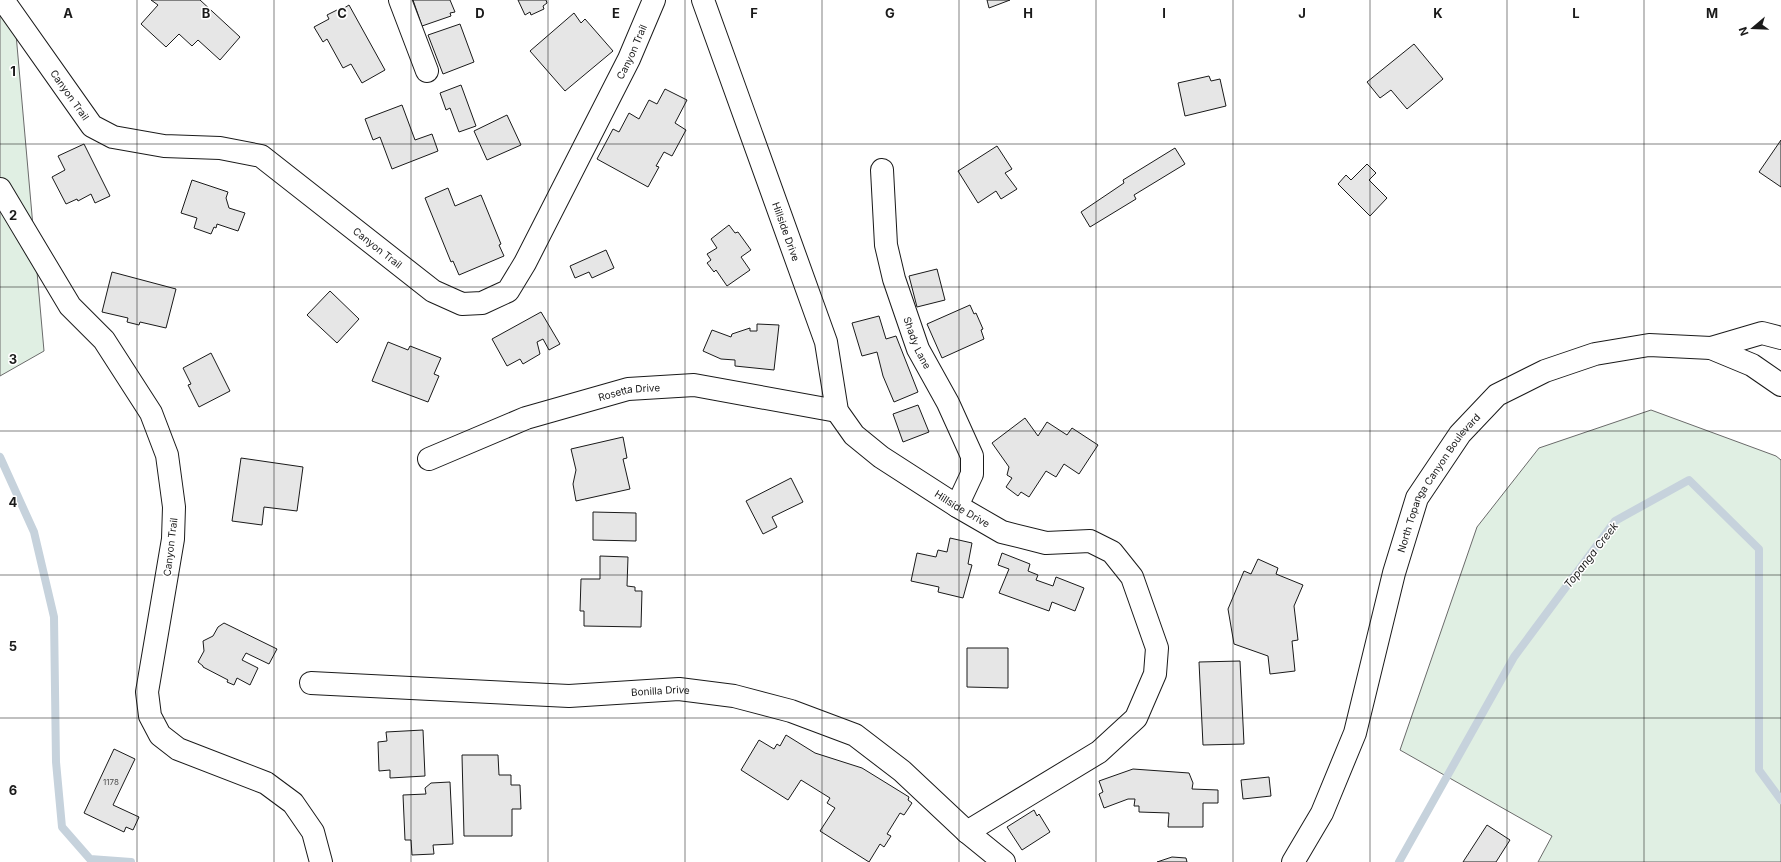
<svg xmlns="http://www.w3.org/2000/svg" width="1781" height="862" font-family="Inter,sans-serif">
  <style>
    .green { fill: #e0efe3; stroke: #6a6a6a }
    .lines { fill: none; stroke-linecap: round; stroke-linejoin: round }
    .stream { stroke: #c6d2dc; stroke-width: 8 }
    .building { fill: #e6e6e6; stroke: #1a1a1a }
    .minor-casing { stroke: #1a1a1a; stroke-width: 24 }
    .primary-casing { stroke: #1a1a1a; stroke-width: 24 }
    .minor { stroke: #fff; stroke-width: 22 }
    .primary { stroke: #fff; stroke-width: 22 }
    .grid { fill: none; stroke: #1a1a1a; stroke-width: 1; stroke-opacity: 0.55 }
    .labels { text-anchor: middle; stroke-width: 3; stroke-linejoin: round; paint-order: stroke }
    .number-label { font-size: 8px; fill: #4d4d4d }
    .street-label { font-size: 10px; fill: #1a1a1a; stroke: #fff }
    .water-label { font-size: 11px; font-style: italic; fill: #1a1a1a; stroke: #fff }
    .grid-label { font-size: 13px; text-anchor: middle; font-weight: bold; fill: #1a1a1a; stroke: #fff; stroke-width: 3; stroke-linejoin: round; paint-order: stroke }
  </style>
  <rect width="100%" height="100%" fill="#fff"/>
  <g class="green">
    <path d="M 0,0 L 13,0 L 44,351 L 0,376 Z"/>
    <path d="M 1651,410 L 1776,456 L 1781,460 L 1781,862 L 1538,862 L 1552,836 L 1400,750 L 1477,527 L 1539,448 Z"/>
  </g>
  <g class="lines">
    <g class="stream">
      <path d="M 0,457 L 34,532 L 54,617 L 56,762 L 62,827 L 90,859 L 131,862"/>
      <path d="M 1399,862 L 1514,657 L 1615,521 L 1689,480 L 1759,549 L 1759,770 L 1781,800"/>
    </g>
  </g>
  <g class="building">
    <path d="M 151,0 L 200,0 L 240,37 L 220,60 L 198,40 L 192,46 L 179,34 L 166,47 L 141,24 L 158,5 Z"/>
    <path d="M 413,0 L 450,0 L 455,12 L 450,13 L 451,16 L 422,26 Z"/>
    <path d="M 518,0 L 546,0 L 547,3 L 543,6 L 544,9 L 531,15 L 530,12 L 525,15 Z"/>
    <path d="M 987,0 L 1010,0 L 989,8 Z"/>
    <path d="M 349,5 L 385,70 L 362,83 L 351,64 L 343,68 L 327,39 L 323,42 L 314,27 L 329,19 L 327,15 L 337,10 L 338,12 Z"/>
    <path d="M 574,13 L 581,23 L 585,19 L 613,51 L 565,91 L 530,51 Z"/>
    <path d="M 460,24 L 474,62 L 443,74 L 428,35 Z"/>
    <path d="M 1414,44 L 1443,79 L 1407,109 L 1391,90 L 1380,98 L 1367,82 Z"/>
    <path d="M 1209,76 L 1211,81 L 1220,79 L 1226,106 L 1185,116 L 1178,83 Z"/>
    <path d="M 461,85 L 476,126 L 459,132 L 450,108 L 446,110 L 440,93 Z"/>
    <path d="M 665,89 L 687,100 L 675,123 L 686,130 L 672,156 L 664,152 L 656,166 L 659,167 L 648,187 L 597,159 L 613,129 L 619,132 L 629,113 L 639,119 L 649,100 L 657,104 Z"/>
    <path d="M 402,105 L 415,140 L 432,134 L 438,151 L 392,169 L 380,137 L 373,140 L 365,119 Z"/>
    <path d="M 507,115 L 521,145 L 487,160 L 474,131 Z"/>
    <path d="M 1781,140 L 1781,187 L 1759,172 Z"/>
    <path d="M 84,144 L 110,196 L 95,203 L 91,194 L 78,201 L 77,199 L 66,204 L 52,177 L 65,170 L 58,156 Z"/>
    <path d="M 997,146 L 1012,169 L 1005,173 L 1017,189 L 1001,199 L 996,191 L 978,203 L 958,171 Z"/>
    <path d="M 1175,148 L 1185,164 L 1134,195 L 1136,199 L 1090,227 L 1081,212 L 1124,183 L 1123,180 Z"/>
    <path d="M 1367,164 L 1376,173 L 1369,180 L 1387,198 L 1370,216 L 1338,184 L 1346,175 L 1351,180 Z"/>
    <path d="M 192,180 L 228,192 L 226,198 L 229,208 L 245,213 L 238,231 L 217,224 L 216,228 L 214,227 L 211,234 L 194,228 L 197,218 L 181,213 Z"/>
    <path d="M 448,188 L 455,206 L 481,195 L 501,244 L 499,245 L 504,256 L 459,275 L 453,261 L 451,262 L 425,198 Z"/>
    <path d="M 729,225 L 735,233 L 738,232 L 751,250 L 741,257 L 750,270 L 727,286 L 716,270 L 714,272 L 707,263 L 711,260 L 707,254 L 717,248 L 711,239 Z"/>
    <path d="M 606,250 L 614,268 L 592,278 L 589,272 L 575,278 L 570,266 Z"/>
    <path d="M 937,269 L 945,300 L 917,307 L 909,276 Z"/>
    <path d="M 112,272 L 176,289 L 166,328 L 140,322 L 139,325 L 127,322 L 128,318 L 102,312 Z"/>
    <path d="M 330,291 L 359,319 L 337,343 L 307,315 Z"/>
    <path d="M 970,305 L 974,314 L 976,313 L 983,329 L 981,330 L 984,339 L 942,358 L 927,324 Z"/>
    <path d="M 541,312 L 560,344 L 549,350 L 543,339 L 537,342 L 540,354 L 523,364 L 520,359 L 507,366 L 492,339 Z"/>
    <path d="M 879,316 L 886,339 L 896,336 L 918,392 L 894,402 L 883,376 L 877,352 L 862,356 L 852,323 Z"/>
    <path d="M 757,324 L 779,325 L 774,370 L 735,366 L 735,360 L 721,359 L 703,351 L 712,330 L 731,337 L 732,334 L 750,328 L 750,331 L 757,331 Z"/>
    <path d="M 388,342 L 408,350 L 410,346 L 441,358 L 434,374 L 439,376 L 428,402 L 372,381 Z"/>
    <path d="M 211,353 L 230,391 L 199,407 L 188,385 L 191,384 L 183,368 Z"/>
    <path d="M 918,405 L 929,432 L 903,442 L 893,414 Z"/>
    <path d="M 1025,418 L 1038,436 L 1047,422 L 1067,435 L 1072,428 L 1098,445 L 1079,474 L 1064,464 L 1056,477 L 1046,471 L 1029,497 L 1021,492 L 1018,496 L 1006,487 L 1012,478 L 1007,475 L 1009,467 L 992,443 Z"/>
    <path d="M 623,437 L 627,458 L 623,459 L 630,489 L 576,501 L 573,484 L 576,470 L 571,449 Z"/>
    <path d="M 241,458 L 303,467 L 297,511 L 264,507 L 262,525 L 232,521 Z"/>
    <path d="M 791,478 L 803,502 L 772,517 L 777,527 L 763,534 L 746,501 Z"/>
    <path d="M 593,512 L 636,513 L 636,541 L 593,540 Z"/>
    <path d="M 950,538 L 972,543 L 968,564 L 972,565 L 963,598 L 938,592 L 939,587 L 911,581 L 917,553 L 936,557 L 938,550 L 947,552 Z"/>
    <path d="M 1002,553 L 1030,564 L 1028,571 L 1038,575 L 1036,580 L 1053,586 L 1056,577 L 1084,588 L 1075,611 L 1052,602 L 1049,611 L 999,593 L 1009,569 L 998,565 Z"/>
    <path d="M 600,556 L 628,557 L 627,586 L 635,587 L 635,591 L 642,591 L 641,627 L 584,626 L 584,611 L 580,611 L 581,579 L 600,579 Z"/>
    <path d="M 1258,559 L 1278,568 L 1276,574 L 1303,585 L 1294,606 L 1298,640 L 1292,641 L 1295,671 L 1270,674 L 1268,656 L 1234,644 L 1228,609 L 1244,571 L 1251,574 Z"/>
    <path d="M 224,623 L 277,649 L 269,664 L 246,653 L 242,660 L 258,668 L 250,685 L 237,678 L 234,685 L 227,682 L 228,680 L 203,667 L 203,666 L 198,662 L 204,651 L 203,641 L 213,636 L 218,627 Z"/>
    <path d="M 967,648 L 1008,648 L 1008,688 L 967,687 Z"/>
    <path d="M 1240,661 L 1244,744 L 1203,745 L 1199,662 Z"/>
    <path d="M 423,730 L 425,776 L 390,778 L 390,770 L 379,771 L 378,742 L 387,741 L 386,732 Z"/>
    <path d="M 786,735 L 815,753 L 862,768 L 909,797 L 908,800 L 912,803 L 904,815 L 900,813 L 887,834 L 891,836 L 884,847 L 880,844 L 869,862 L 820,831 L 835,808 L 827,803 L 830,798 L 801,780 L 788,800 L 741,770 L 759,740 L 774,749 L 777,744 L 780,746 Z"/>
    <path d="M 114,749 L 135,759 L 113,805 L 139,817 L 133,830 L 126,827 L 124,832 L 84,813 Z"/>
    <path d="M 462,755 L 498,755 L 499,775 L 511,775 L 511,785 L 520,785 L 521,809 L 512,809 L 512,836 L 464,836 Z"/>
    <path d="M 1133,769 L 1189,773 L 1193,783 L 1192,789 L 1218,790 L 1218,803 L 1203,803 L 1203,827 L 1168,827 L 1169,813 L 1139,812 L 1139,806 L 1134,806 L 1135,799 L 1128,799 L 1104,808 L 1099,794 L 1103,792 L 1099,781 Z"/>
    <path d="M 1269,777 L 1271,796 L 1243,799 L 1241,780 Z"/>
    <path d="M 450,782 L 453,844 L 433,845 L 434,854 L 412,855 L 411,840 L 405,840 L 403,795 L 426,794 L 425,788 L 431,783 Z"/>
    <path d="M 1034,810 L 1037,816 L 1039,814 L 1050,832 L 1022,850 L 1007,827 Z"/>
    <path d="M 1487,825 L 1510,840 L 1496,862 L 1463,862 Z"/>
    <path d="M 1172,857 L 1186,858 L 1187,862 L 1157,862 Z"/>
  </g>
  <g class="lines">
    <defs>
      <g id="minor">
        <path id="s1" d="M 3,0 L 92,126 L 113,137 L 164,146 L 220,148 L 261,156 L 433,291 L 462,304 L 482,303 L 508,291 L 525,263 L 629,59 L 654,0"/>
        <path d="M 400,0 L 427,71"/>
        <path id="s2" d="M 703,0 L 826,342 L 837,411 L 854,435 L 881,457 L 957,506 L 1002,532 L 1046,543 L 1090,541 L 1112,552 L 1132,577 L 1157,648 L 1155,674 L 1136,718 L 1099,752 L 967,832"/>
        <path id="s3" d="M 882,170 L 886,245 L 894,279 L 918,349 L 948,403 L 972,456 L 972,474 L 957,506"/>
        <path d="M 0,189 L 70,306 L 104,340 L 151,413 L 167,455 L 174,507 L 173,539 L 147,692 L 150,716 L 160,735 L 178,749 L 266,783 L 293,803 L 313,832 L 321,862"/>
        <path d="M 1711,348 L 1762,333 L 1781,338"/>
        <path id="s4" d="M 429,459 L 526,418 L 628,389 L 694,385 L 837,411"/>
        <path id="s5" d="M 311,683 L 569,696 L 679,689 L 734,696 L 791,711 L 855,735 L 902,771 L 967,832 L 1004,862"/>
      </g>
      <g id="primary">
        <path id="s6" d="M 1293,862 L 1322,813 L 1355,733 L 1394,573 L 1417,498 L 1460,434 L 1497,395 L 1545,371 L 1595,354 L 1649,345 L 1711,348 L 1752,365 L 1781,385"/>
      </g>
    </defs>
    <use href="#minor" class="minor-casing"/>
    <use href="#primary" class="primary-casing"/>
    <use href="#minor" class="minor"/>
    <use href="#primary" class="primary"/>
  </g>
  <path class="grid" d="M 137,0 L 137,862M 274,0 L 274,862M 411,0 L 411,862M 548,0 L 548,862M 685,0 L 685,862M 822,0 L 822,862M 959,0 L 959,862M 1096,0 L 1096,862M 1233,0 L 1233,862M 1370,0 L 1370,862M 1507,0 L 1507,862M 1644,0 L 1644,862M 0,144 L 1781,144M 0,287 L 1781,287M 0,431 L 1781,431M 0,575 L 1781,575M 0,718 L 1781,718"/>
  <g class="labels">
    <g class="number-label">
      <text x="111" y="785">1178</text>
    </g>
    <g class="street-label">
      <text dy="4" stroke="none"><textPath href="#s1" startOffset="896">Canyon Trail</textPath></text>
      <text dy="4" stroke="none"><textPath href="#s1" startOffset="116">Canyon Trail</textPath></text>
      <text dy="4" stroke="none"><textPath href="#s2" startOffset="246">Hillside Drive</textPath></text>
      <text dy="4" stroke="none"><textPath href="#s1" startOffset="476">Canyon Trail</textPath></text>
      <text dy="4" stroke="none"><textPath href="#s3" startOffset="178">Shady Lane</textPath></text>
      <text dy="4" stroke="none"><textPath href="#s4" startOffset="212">Rosetta Drive</textPath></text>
      <text dy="4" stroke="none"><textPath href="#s6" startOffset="410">North Topanga Canyon Boulevard</textPath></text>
      <text dy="4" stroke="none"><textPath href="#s2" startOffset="594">Hillside Drive</textPath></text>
      <text transform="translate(170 547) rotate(-83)" y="4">Canyon Trail</text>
      <text dy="4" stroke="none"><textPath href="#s5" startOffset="350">Bonilla Drive</textPath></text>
    </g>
    <g class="water-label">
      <text transform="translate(1591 555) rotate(-52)" y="4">Topanga Creek</text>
    </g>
  </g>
  <g class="grid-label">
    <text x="68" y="18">A</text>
    <text x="206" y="18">B</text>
    <text x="342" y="18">C</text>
    <text x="480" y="18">D</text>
    <text x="616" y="18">E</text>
    <text x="754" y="18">F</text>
    <text x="890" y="18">G</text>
    <text x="1028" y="18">H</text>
    <text x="1164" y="18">I</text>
    <text x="1302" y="18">J</text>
    <text x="1438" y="18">K</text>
    <text x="1576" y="18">L</text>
    <text x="1712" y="18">M</text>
    <text x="13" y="76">1</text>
    <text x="13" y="220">2</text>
    <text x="13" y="364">3</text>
    <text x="13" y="507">4</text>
    <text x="13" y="651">5</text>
    <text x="13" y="795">6</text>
  </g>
  <g transform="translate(1753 28) rotate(251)" stroke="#ffffff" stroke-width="3" paint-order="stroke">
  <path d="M0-3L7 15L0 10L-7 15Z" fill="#1a1a1a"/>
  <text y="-6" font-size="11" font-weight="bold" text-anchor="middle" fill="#1a1a1a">N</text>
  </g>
</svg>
